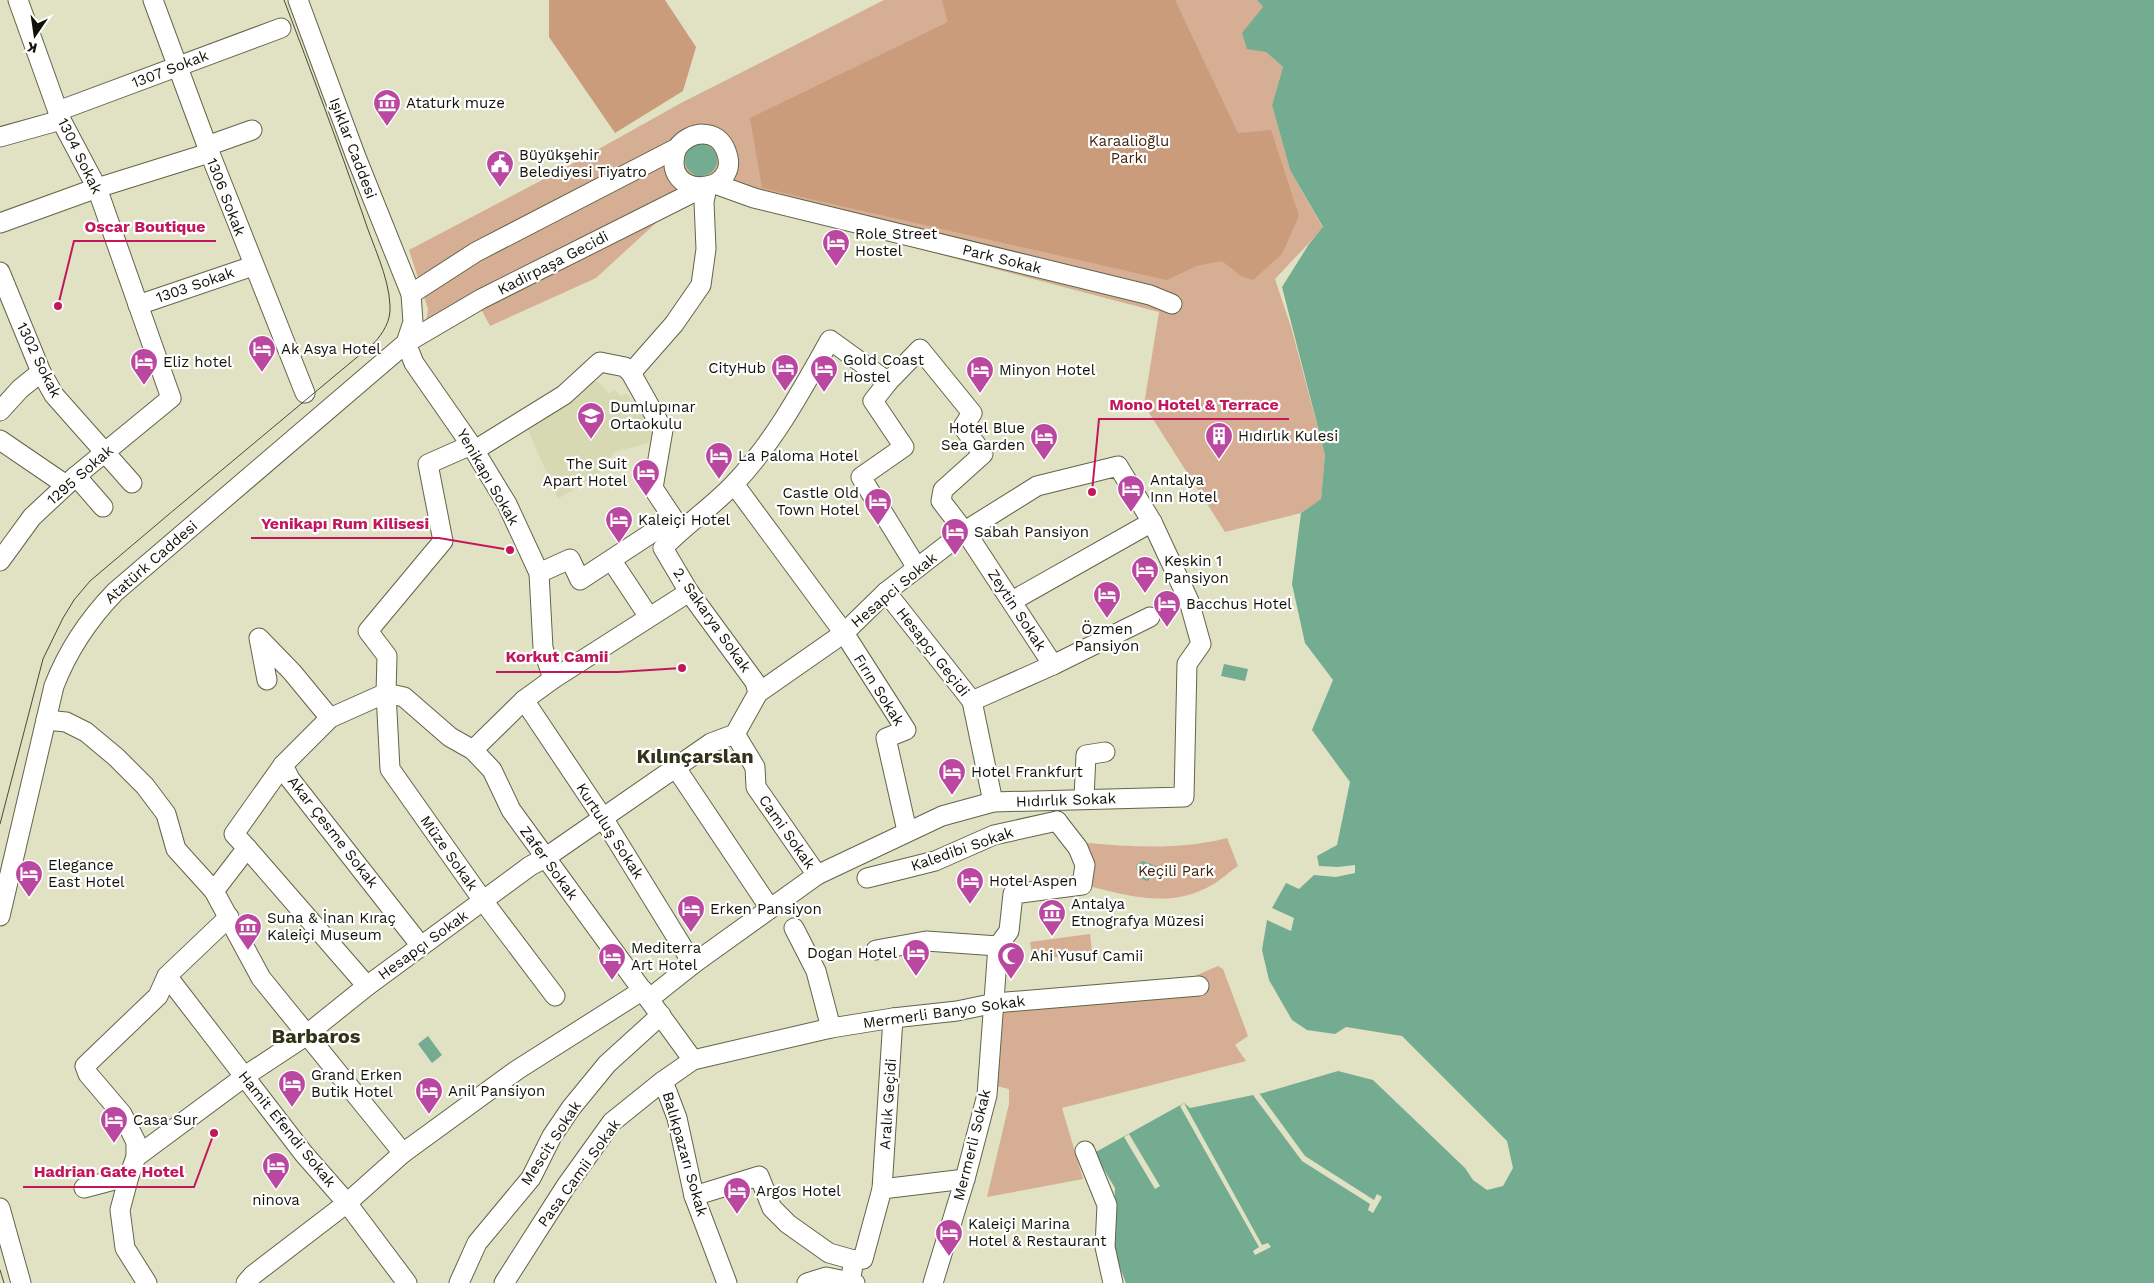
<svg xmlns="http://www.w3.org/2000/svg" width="2154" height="1283" font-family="'Work Sans',sans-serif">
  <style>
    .built { fill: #d6d9b2 }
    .green { fill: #d5ae93 }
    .forest { fill: #ca9c7b }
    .water { fill: #74ac92 }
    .pier { fill: #e0e2c3 }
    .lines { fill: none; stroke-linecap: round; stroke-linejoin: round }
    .minor-casing { stroke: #636449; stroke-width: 21 }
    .minor { stroke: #fff; stroke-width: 19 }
    .tram { stroke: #494b3a; stroke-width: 1 }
    .labels { text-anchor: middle; stroke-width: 4.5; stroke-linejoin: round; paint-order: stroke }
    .street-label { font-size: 15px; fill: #121308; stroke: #fff }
    .poi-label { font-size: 15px; fill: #121308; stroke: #fff; text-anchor: start }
    .park-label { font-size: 15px; fill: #432409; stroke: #fff }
    .district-label { font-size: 20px; font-weight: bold; fill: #313218; stroke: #fff }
    .leader { fill: none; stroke: #c2185b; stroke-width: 2 }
    .callout-dot { fill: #c2185b; stroke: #fff; stroke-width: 2 }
    .callout-label { font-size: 16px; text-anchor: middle; font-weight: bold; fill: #c2185b; stroke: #fff; stroke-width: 4.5; stroke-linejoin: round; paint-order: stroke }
  </style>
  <rect width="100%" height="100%" fill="#e0e2c3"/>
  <path class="built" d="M 588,380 L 599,382 L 609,394 L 614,389 L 621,397 L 626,393 L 652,428 L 652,438 L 648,443 L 614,452 L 600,472 L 558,499 L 526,425 Z"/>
  <g class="green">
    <path d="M 884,0 L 1257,0 L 1263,7 L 1266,52 L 1283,67 L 1272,105 L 1290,170 L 1323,228 L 1275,279 L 1291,327 L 1325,455 L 1321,499 L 1301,513 L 1225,532 L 1144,405 L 1159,312 L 710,194 L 682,199 L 596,278 L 490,326 L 478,303 L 426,324 L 428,309 L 409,250 L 563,169 L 681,103 Z"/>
    <path d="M 1227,838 L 1238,866 C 1229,872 1221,880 1212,885 C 1172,908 1134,897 1092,887 L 1087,843 C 1133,847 1181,850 1227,838 Z"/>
    <path d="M 1090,934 L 1092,952 L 1033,960 L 1030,942 Z"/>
    <path d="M 1218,966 L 1223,969 L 1248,1036 L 1235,1045 L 1246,1061 L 1062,1108 L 1083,1179 L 987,1197 L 1009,1104 L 1009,1089 L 992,1085 L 999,1006 L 1199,991 L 1195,976 Z"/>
  </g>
  <g class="forest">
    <path d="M 549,0 L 665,0 L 696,47 L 683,91 L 615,133 L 549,37 Z"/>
    <path d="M 942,0 L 1175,0 L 1238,133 L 1271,130 L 1299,216 L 1282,254 L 1253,280 L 1241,276 L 1222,261 L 1196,266 L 1167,280 L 762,188 L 750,118 L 948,22 Z"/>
  </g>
  <g class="water">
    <path d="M 1257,0 L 2154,0 L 2154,1283 L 1126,1283 L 1112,1248 L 1115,1188 L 1094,1153 L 1184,1103 L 1190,1108 L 1263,1093 L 1338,1071 L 1373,1080 L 1465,1168 L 1473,1180 L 1487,1190 L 1503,1186 L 1513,1168 L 1507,1141 L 1402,1036 L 1346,1027 L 1335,1034 L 1307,1030 L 1292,1020 L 1269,980 L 1262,950 L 1267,920 L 1291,931 L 1294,918 L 1272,908 L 1286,883 L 1299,889 L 1314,875 L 1336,877 L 1355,873 L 1355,865 L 1338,867 L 1319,866 L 1317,856 L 1337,845 L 1350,782 L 1312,730 L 1333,680 L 1305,643 L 1292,584 L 1301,513 L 1321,499 L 1325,455 L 1282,287 L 1309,244 L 1323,227 L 1290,170 L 1272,105 L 1283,67 L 1266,52 L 1247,49 L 1242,33 L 1263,7 Z"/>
    <circle cx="701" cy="160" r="16"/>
    <path d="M 1224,664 L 1248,669 L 1245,681 L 1221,676 Z"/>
    <path d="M 1143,861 L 1158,867 L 1156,872 L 1149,873 L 1149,880 L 1147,881 C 1140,879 1135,872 1137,864 Z"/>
    <path d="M 428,1036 L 442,1055 L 432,1063 L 418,1044 Z"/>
  </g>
  <g class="pier">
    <path d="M 1259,1093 L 1305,1156 L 1374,1200 L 1377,1194 L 1382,1197 L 1373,1213 L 1368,1210 L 1370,1204 L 1302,1161 L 1253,1095 Z"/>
    <path d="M 1184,1103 L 1262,1245 L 1268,1243 L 1271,1247 L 1255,1255 L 1253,1251 L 1259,1247 L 1180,1106 Z"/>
    <path d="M 1129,1134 L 1160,1186 L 1155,1189 L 1124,1137 Z"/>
  </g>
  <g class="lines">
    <defs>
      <g id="minor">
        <path d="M 153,0 L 209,151 L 305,393"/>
        <path d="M 298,0 L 356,157 L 411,294 L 413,322 L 406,343"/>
        <path d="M 58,111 L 281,28"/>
        <path d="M 0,137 L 61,120"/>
        <path d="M 207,146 L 252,130"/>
        <path d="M 715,184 L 754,198 L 1150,295 L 1172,304"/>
        <path d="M 0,223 L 97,188 L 209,153"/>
        <path d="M 0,272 L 41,372 L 54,395 L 132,483"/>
        <path d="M 411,294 L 476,252 L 677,148 C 690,130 718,128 726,151 C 744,197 657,201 677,148"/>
        <path d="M 138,305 L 253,266"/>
        <path d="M 406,343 L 414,363 L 471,445 L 507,504 L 539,573 L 543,648 L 553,679"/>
        <path d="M 631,373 L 674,324 L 701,285 L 706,249 L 704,202 L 707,187"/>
        <path d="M 0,411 L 20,389 L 41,372"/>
        <path d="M 0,440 L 66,485"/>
        <path d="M 471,445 L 428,464 L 443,541 L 368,631 L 387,656 L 386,693 L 390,769 L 484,902 L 555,996"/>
        <path d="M 475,450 L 564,395 L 600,362 L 625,367 L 631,373 L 663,430 L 653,488 L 681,530"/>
        <path d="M 76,476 L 103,507"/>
        <path d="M 734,484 L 844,633 L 906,730 L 886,738 L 907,831"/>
        <path d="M 0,561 L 32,517 L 76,476 L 171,398 L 97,188 L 61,120 L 18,0"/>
        <path d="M 612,561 L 649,617"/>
        <path d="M 917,568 L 861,477 L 904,447 L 873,401 L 888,382 L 920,349 L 972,413 L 963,427 L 983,454 L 943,490 L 941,501 L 971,540 L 1053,665"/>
        <path d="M 539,573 L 570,559 L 580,580 L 673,519"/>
        <path d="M 886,592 L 972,701 L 993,802"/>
        <path d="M 1012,601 L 1152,522"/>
        <path d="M 267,680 L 259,638 L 292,672 L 330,718"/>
        <path d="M 386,693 L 404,697 L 450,737 L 473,750 L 492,770 L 511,810 L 693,1060"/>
        <path d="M 758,693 L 755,682 L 689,592 L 663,548 C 685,525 712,507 734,484 C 774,442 802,390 830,340 L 888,382"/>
        <path d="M 524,700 L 603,818 L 693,964"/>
        <path d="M 972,701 L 1053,665 L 1150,617"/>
        <path d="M 46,720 L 66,722 L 86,732 L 116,757 L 145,786 L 166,814 L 176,849 L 214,891 L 261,978 L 403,1153"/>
        <path d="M 735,734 L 755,767 L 756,787 L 817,875"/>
        <path d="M 473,750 L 524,700 L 553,679 L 689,592"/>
        <path d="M 283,765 L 290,779 L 421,946"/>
        <path d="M 676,768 L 769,907"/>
        <path d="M 1084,798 L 1086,755 L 1105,752"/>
        <path d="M 247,848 L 367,986"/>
        <path d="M 867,878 L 935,861 L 994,835 L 1057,821"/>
        <path d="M 214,891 L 247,848 L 234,834 L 283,765 L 330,718 L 386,693"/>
        <path d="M 0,916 L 54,686 C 68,650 88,620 115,592 L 406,343 L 481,299 L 704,187"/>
        <path d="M 794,928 L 816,971 L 831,1028"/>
        <path d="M 876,950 L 926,941 L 998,946"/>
        <path d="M 167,976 L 304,1154 L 347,1203 L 407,1283"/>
        <path d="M 663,1081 L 677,1118 L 694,1196 L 727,1283"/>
        <path d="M 1085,1151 L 1107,1205 L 1105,1247 L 1113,1283"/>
        <path d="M 136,1157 L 136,1142 L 122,1114 L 88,1074 L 85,1066 L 158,996 L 167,976 L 229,917"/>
        <path d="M 129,1176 L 120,1210 L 125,1248 L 147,1283"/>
        <path d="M 84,1188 L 129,1176 L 136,1157 L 251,1072 L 301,1039 L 367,986 L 530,866 L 545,858 L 711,743 L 735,734 L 758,693 L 844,633 L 886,592 L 965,531 L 1037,486 L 1118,466 L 1152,522 L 1189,601 L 1201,644 L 1187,664 L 1184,797 L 993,802 L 942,816 L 817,875 L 693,964 L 649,999"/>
        <path d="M 882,1189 L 965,1179"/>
        <path d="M 694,1196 L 759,1176 L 772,1208 L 788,1224 L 829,1253 L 854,1260 L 850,1282"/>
        <path d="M 0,1208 L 21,1283"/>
        <path d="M 854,1260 L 863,1259 L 882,1189 L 893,1018"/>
        <path d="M 246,1283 L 253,1275 L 347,1203 L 403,1153 L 517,1070 L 643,990"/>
        <path d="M 459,1283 L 477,1243 L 531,1178 L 552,1136 L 571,1108 L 607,1064 L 661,1015"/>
        <path d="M 504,1283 L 566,1186 L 612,1122 L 663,1081 L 693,1060 L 831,1028 L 893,1018 L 957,1011 L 995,1003 L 1199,986"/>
        <path d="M 807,1283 L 826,1277 L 855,1283"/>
        <path d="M 933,1283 L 965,1179 L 987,1095 L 998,946 L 1009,931 L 1013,894 L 1082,885 L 1085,865 L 1078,848 L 1057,821"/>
      </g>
    </defs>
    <use href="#minor" class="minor-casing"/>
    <use href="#minor" class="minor"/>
    <g class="tram">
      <path d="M 0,824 L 43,659 L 63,618 L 74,600 L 90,581 L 168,515 L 374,343 C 383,333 391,321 390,306 C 389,276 372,244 363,215 C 338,143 311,71 284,0"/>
      <path d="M 0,1270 L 4,1283"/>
    </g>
  </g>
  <defs>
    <symbol id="museum-pin" viewBox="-11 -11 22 30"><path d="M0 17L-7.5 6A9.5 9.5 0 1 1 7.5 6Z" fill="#ba47a0" stroke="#fff"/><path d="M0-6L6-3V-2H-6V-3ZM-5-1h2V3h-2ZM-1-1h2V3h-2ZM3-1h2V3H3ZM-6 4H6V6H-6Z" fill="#fff"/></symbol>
    <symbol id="civic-pin" viewBox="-11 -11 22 30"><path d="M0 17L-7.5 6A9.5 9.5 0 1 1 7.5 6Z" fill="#ba47a0" stroke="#fff"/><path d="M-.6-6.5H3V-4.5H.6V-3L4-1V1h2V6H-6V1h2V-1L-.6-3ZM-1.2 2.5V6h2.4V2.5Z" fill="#fff"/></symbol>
    <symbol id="hotel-pin" viewBox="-11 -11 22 30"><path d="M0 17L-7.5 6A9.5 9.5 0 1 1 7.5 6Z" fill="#ba47a0" stroke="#fff"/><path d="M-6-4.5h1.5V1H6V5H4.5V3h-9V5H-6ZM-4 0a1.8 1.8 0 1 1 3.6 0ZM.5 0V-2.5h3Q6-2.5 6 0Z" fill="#fff"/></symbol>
    <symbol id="school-pin" viewBox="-11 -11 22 30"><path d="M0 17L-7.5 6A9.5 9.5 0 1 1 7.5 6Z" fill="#ba47a0" stroke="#fff"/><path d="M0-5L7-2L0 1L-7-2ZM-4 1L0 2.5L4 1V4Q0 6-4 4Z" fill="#fff"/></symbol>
    <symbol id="building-pin" viewBox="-11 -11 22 30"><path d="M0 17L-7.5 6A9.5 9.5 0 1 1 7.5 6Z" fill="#ba47a0" stroke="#fff"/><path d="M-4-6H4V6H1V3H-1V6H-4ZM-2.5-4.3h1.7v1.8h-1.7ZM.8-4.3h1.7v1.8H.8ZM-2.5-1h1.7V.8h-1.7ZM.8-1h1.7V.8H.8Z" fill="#fff"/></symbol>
    <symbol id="mosque-pin" viewBox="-11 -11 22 30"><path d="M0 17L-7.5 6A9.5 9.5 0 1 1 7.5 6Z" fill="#ba47a0" stroke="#fff"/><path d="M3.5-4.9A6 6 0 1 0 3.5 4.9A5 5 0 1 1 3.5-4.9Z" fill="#fff"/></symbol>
  </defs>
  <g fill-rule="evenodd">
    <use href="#museum-pin" x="371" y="87" width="32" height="43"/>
    <use href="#civic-pin" x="484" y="148" width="32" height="43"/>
    <use href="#hotel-pin" x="820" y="227" width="32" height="43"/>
    <use href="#hotel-pin" x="246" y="333" width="32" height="43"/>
    <use href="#hotel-pin" x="128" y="346" width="32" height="43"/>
    <use href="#hotel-pin" x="769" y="352" width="32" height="43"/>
    <use href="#hotel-pin" x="808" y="353" width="32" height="43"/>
    <use href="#hotel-pin" x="964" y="354" width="32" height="43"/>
    <use href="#school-pin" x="575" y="400" width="32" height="43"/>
    <use href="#building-pin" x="1203" y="420" width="32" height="43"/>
    <use href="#hotel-pin" x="1028" y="421" width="32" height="43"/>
    <use href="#hotel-pin" x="703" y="440" width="32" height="43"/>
    <use href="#hotel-pin" x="630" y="457" width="32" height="43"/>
    <use href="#hotel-pin" x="1115" y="473" width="32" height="43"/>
    <use href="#hotel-pin" x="862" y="486" width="32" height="43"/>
    <use href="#hotel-pin" x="603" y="504" width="32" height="43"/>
    <use href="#hotel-pin" x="939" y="516" width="32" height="43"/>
    <use href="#hotel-pin" x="1129" y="554" width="32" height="43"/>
    <use href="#hotel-pin" x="1091" y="579" width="32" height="43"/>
    <use href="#hotel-pin" x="1151" y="588" width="32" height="43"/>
    <use href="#hotel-pin" x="936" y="756" width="32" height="43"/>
    <use href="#hotel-pin" x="13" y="858" width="32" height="43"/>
    <use href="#hotel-pin" x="954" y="865" width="32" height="43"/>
    <use href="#hotel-pin" x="675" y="893" width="32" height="43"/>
    <use href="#museum-pin" x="1036" y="897" width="32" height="43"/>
    <use href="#museum-pin" x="232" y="911" width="32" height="43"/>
    <use href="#hotel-pin" x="900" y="937" width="32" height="43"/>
    <use href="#mosque-pin" x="995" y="940" width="32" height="43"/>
    <use href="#hotel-pin" x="596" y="941" width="32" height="43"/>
    <use href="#hotel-pin" x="276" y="1068" width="32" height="43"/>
    <use href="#hotel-pin" x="413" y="1075" width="32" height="43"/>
    <use href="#hotel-pin" x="98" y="1104" width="32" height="43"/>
    <use href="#hotel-pin" x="260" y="1150" width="32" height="43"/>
    <use href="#hotel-pin" x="721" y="1175" width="32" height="43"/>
    <use href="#hotel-pin" x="933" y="1217" width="32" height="43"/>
  </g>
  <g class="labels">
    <g class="street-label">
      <text transform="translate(170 69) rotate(-21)" y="5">1307 Sokak</text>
      <text transform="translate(353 148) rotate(69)" y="5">Işıklar Caddesi</text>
      <text transform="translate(80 156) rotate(64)" y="5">1304 Sokak</text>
      <text transform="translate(226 197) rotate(69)" y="5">1306 Sokak</text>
      <text transform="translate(1002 259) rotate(14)" y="5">Park Sokak</text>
      <text transform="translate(553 263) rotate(-27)" y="5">Kadirpaşa Gecidi</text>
      <text transform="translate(195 285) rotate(-19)" y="5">1303 Sokak</text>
      <text transform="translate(39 360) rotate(64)" y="5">1302 Sokak</text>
      <text transform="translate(80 475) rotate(-41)" y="5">1295 Sokak</text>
      <text transform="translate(488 477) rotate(60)" y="5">Yenikapı Sokak</text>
      <text transform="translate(151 562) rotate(-41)" y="5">Atatürk Caddesi</text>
      <text transform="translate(894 590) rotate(-40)" y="5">Hesapci Sokak</text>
      <text transform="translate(1017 610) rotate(57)" y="5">Zeytin Sokak</text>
      <text transform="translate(712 620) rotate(55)" y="5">2. Sakarya Sokak</text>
      <text transform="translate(933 652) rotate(52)" y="5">Hesapçı Geçidi</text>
      <text transform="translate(879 690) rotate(58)" y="5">Fırın Sokak</text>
      <text transform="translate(1066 800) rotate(-2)" y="5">Hıdırlık Sokak</text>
      <text transform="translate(610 831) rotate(57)" y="5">Kurtuluş Sokak</text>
      <text transform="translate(333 832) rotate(52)" y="5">Akar Çesme Sokak</text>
      <text transform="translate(787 832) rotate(55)" y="5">Cami Sokak</text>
      <text transform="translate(962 849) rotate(-19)" y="5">Kaledibi Sokak</text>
      <text transform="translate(449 853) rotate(55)" y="5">Müze Sokak</text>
      <text transform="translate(549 863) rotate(54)" y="5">Zafer Sokak</text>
      <text transform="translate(423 945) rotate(-36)" y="5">Hesapçı Sokak</text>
      <text transform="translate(944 1012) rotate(-8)" y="5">Mermerli Banyo Sokak</text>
      <text transform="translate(888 1104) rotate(-86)" y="5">Aralık Geçidi</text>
      <text transform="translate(287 1129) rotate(51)" y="5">Hamit Efendi Sokak</text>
      <text transform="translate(551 1143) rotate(-57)" y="5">Mescit Sokak</text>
      <text transform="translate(972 1145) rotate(-76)" y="5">Mermerli Sokak</text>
      <text transform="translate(685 1154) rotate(74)" y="5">Balıkpazarı Sokak</text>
      <text transform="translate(579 1173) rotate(-54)" y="5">Pasa Camii Sokak</text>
    </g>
    <g class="poi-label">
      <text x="406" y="108">Ataturk muze</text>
      <text x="519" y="160">Büyükşehir<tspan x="519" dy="17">Belediyesi Tiyatro</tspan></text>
      <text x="855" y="239">Role Street<tspan x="855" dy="17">Hostel</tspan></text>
      <text x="281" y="354">Ak Asya Hotel</text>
      <text x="843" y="365">Gold Coast<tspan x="843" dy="17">Hostel</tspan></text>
      <text x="163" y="367">Eliz hotel</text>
      <text x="766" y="373" text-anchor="end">CityHub</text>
      <text x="999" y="375">Minyon Hotel</text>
      <text x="610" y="412">Dumlupınar<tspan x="610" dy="17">Ortaokulu</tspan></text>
      <text x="1025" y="433" text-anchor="end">Hotel Blue<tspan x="1025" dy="17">Sea Garden</tspan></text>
      <text x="1238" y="441">Hıdırlık Kulesi</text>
      <text x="738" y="461">La Paloma Hotel</text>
      <text x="627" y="469" text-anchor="end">The Suit<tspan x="627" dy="17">Apart Hotel</tspan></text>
      <text x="1150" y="485">Antalya<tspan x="1150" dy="17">Inn Hotel</tspan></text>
      <text x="859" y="498" text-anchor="end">Castle Old<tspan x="859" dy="17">Town Hotel</tspan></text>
      <text x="638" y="525">Kaleiçi Hotel</text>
      <text x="974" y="537">Sabah Pansiyon</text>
      <text x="1164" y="566">Keskin 1<tspan x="1164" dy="17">Pansiyon</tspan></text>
      <text x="1186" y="609">Bacchus Hotel</text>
      <text x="1107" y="634" text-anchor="middle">Özmen<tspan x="1107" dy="17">Pansiyon</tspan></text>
      <text x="971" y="777">Hotel Frankfurt</text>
      <text x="48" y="870">Elegance<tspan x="48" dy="17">East Hotel</tspan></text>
      <text x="989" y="886">Hotel Aspen</text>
      <text x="1071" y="909">Antalya<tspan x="1071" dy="17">Etnografya Müzesi</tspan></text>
      <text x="710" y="914">Erken Pansiyon</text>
      <text x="267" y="923">Suna &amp; İnan Kıraç<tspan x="267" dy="17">Kaleiçi Museum</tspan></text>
      <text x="631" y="953">Mediterra<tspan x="631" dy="17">Art Hotel</tspan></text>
      <text x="897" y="958" text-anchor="end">Dogan Hotel</text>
      <text x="1030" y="961">Ahi Yusuf Camii</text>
      <text x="311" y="1080">Grand Erken<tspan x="311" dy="17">Butik Hotel</tspan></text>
      <text x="448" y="1096">Anil Pansiyon</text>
      <text x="133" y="1125">Casa Sur</text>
      <text x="756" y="1196">Argos Hotel</text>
      <text x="276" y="1205" text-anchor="middle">ninova</text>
      <text x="968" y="1229">Kaleiçi Marina<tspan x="968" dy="17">Hotel &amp; Restaurant</tspan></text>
    </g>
    <g class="park-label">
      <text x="1129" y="146">Karaalioğlu<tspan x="1129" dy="17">Parkı</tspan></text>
      <text x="1176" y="876">Keçili Park</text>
    </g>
    <g class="district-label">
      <text x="695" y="763">Kılınçarslan</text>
      <text x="316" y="1043">Barbaros</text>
    </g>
  </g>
  <path class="leader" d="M58 306L74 241H216M1092 492L1099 419H1289M510 550L439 538H251M682 668L618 672H496M214 1133L194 1187H23"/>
  <g class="callout-dot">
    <circle cx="58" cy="306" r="5"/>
    <circle cx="1092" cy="492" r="5"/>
    <circle cx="510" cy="550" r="5"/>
    <circle cx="682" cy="668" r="5"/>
    <circle cx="214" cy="1133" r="5"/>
  </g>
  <g class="callout-label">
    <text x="145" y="232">Oscar Boutique</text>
    <text x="1194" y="410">Mono Hotel &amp; Terrace</text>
    <text x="345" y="529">Yenikapı Rum Kilisesi</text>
    <text x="557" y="662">Korkut Camii</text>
    <text x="109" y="1177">Hadrian Gate Hotel</text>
  </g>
  <g transform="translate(35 35) rotate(193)" stroke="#ffffff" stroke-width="4" paint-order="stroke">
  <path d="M0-4L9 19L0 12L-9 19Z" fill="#121308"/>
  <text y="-8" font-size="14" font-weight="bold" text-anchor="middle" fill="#121308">K</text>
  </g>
</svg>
